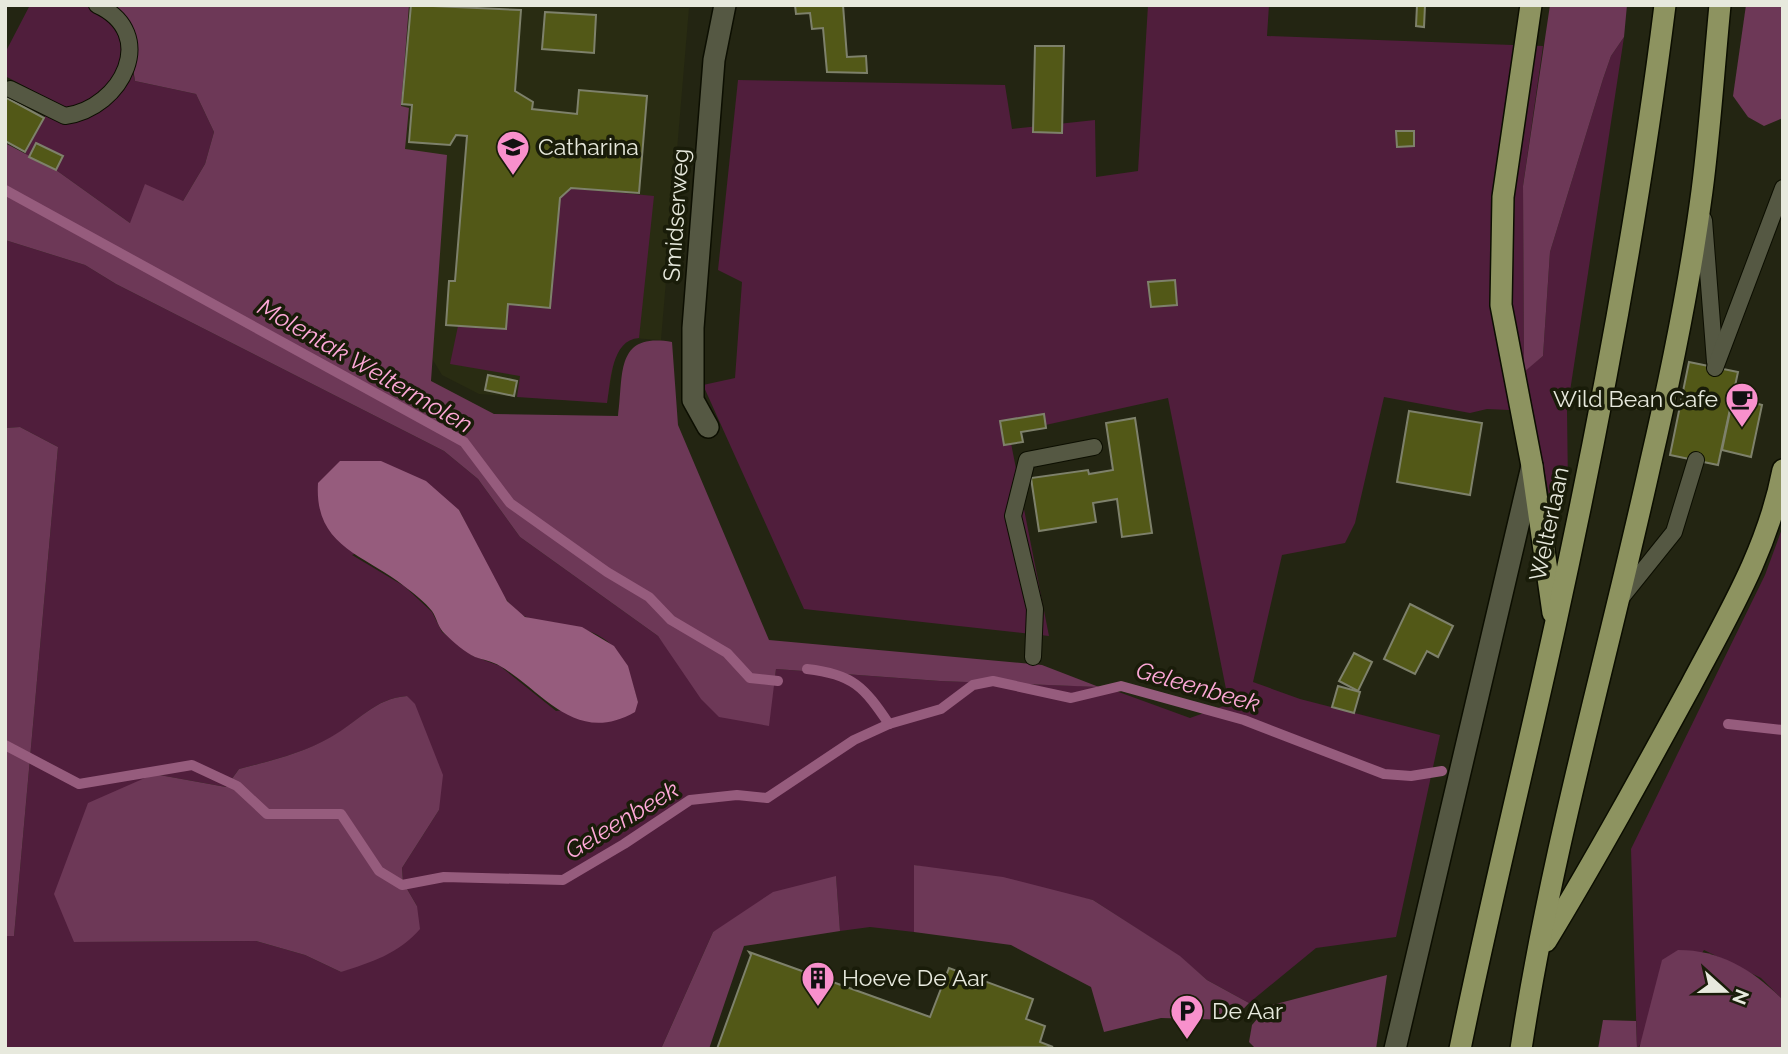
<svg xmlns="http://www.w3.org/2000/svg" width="1788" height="1054" font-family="Raleway,sans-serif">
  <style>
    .built { fill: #292c12 }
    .green { fill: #501e3c; fill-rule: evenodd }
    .forest { fill: #6d3857 }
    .water { fill: #965c7d }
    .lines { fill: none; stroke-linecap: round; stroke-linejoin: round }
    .stream { stroke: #965c7d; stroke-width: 10 }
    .building { fill: #525817; stroke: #7e816b; stroke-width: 2 }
    .lane-casing { stroke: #0c0e01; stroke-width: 18 }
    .street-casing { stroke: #0c0e01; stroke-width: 24 }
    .primary-casing { stroke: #0c0e01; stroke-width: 24 }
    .lane { stroke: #555843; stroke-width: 16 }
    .street { stroke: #555843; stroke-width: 21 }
    .primary { stroke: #8d9360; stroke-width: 21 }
    .labels { text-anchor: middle; stroke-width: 7; stroke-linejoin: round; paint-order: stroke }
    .poi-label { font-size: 23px; fill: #e7e9dd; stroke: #191c09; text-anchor: start }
    .street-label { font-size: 23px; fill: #e7e9dd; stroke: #191c09 }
    .water-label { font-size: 24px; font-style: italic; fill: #fea8d8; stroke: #191c09 }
  </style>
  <rect width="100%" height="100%" fill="#232512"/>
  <path class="built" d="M 380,5 L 689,8 L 661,340 L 630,338 L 621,345 L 614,362 L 607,403 L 479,394 L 442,375 L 373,262 Z"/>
  <g class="green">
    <path d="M 30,5 L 106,5 L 128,55 L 135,81 L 196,94 L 214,132 L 205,164 L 183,201 L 130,223 L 56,170 L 25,154 L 53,101 L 5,76 L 5,53 Z"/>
    <path d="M 1148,5 L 1269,5 L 1267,36 L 1543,46 L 1523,186 L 1524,371 L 1543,356 L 1550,252 L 1603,79 L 1611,56 L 1624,37 L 1567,411 L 1568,487 L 1562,512 L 1552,511 L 1533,411 L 1487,409 L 1470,413 L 1384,397 L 1355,523 L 1345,543 L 1282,555 L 1253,682 L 1300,699 L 1440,735 L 1396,937 L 1316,948 L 1249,1003 L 1207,980 L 1179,956 L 1093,900 L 914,865 L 914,932 L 870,927 L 840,931 L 836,877 L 713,932 L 661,1049 L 5,1049 L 5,936 L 14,936 L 58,447 L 20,427 L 5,428 L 5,240 L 85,265 L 116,284 L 444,451 L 478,479 L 520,537 L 658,636 L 681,666 L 774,683 L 776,669 L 940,681 L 1105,687 L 1190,718 L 1229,704 L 1168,398 L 1009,433 L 1049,636 L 804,609 L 703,385 L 735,378 L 742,282 L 718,270 L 738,80 L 1005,85 L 1012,129 L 1095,120 L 1096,177 L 1138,171 ZM 459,510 C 474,538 497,601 524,616 C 533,621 550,621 561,624 C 614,633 625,653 638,702 L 556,711 L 500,666 L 473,656 L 442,632 L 432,612 L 404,586 L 352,555 ZM 407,696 L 439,810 L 402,868 L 403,882 L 417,906 L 341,972 L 305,955 L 256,941 L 74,942 L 154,774 L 226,787 L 239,769 C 270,761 303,753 332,737 C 358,722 375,698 407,696 Z"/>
    <path d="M 571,188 L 654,196 L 639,338 C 611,340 611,381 607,403 L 517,397 L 520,376 L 450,364 L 458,326 L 505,329 L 508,304 L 550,307 L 560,198 Z"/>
    <path d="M 1783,526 L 1783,1000 L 1761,978 L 1704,950 L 1637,1049 L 1631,849 L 1765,575 Z"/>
  </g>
  <g class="forest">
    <path d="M 106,5 L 409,5 L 401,106 L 409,108 L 405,149 L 447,155 L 431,381 L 494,414 L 618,416 C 624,375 614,332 672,342 L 678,425 L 769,640 L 1042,665 L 1099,687 L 940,681 L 776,669 L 769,726 L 719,717 L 701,699 L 658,636 L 520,537 L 478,479 L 444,451 L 116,284 L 85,265 L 5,240 L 5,143 L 56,170 L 130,223 L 145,184 L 183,201 L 205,164 L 214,132 L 196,94 L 135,81 L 131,56 Z"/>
    <path d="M 1550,5 L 1627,5 L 1624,37 L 1611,56 L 1603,79 L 1550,252 L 1543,356 L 1524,372 L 1523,186 Z"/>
    <path d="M 1746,5 L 1783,5 L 1783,118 L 1764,126 L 1748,117 L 1733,96 Z"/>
    <path d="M 20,427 L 58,447 L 14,936 L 5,936 L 5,428 Z"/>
    <path d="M 407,696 L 415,704 L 443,775 L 439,810 L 402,868 L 403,882 L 417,906 L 420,929 C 400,953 370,963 341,972 L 305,955 L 256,941 L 74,942 L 54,894 L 88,803 L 154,774 L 226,787 L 239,769 C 270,761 303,753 331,737 C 358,722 375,698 407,696 Z"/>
    <path d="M 914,865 L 1003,877 L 1093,900 L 1180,956 L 1207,980 L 1249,1003 L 1233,1020 L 1161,1018 L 1104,1032 L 1091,987 L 1011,945 L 914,932 Z"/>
    <path d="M 836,876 L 840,931 L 744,946 L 709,1049 L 661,1049 L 713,932 L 773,892 Z"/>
    <path d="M 1678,950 C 1721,950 1753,970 1783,1000 L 1783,1049 L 1639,1049 L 1662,960 Z"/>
    <path d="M 1387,975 L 1376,1049 L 1256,1049 L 1249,1042 L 1252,1025 L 1268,1006 Z"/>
    <path d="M 1603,1020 L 1636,1021 L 1637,1049 L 1598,1049 Z"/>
  </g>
  <path class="water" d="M 340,461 L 381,461 L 426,481 L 459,510 L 507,601 L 525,617 L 582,627 L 614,646 L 628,666 L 638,702 L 635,712 C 575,746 543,691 500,666 C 492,661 483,660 475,657 C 465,652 453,642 445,634 C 438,628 437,618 432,611 C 425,602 413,593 404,586 C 364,554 314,547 318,483 Z"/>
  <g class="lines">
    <g class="stream">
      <path d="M 5,190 L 464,442 L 510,503 L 607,572 L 649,597 L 671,620 L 727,653 L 750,678 L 778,681"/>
      <path d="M 807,669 C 853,674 864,687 889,724"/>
      <path d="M 1728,724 L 1783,730"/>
      <path d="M 5,745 L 79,784 L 192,765 L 237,786 L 267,814 L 341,814 L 379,871 L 402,885 L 444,877 L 563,880 L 624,844 L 690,800 L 737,795 L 767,798 L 854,740 L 889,724 L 941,709 L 973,685 L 993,681 L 1071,698 L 1121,686 L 1244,720 L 1384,774 L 1411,776 L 1442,771"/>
    </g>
  </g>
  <g class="building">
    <path d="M 411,5 L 521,10 L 515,91 L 533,102 L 532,109 L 577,114 L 579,90 L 647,96 L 639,193 L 571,188 L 560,198 L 550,308 L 508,304 L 506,329 L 446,325 L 449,281 L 455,281 L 467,136 L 456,135 L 450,145 L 409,142 L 412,105 L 402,104 Z"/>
    <path d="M 795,5 L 843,5 L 847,57 L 866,56 L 867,73 L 827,72 L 823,28 L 812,29 L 810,13 L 796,14 Z"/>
    <path d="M 1417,5 L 1425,5 L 1424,27 L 1416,26 Z"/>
    <path d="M 545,12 L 596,15 L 594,53 L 542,49 Z"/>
    <path d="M 1035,46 L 1064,46 L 1062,133 L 1033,132 Z"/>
    <path d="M 5,97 L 44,118 L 25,152 L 5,141 Z"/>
    <path d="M 1396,131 L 1414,131 L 1414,146 L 1397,147 Z"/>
    <path d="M 36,143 L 63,156 L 56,170 L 29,157 Z"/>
    <path d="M 1175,280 L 1177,305 L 1151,307 L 1148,282 Z"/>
    <path d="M 1689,362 L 1738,372 L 1718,465 L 1670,455 Z"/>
    <path d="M 488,375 L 517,381 L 514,396 L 485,390 Z"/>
    <path d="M 1733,397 L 1762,405 L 1751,457 L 1722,450 Z"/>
    <path d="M 1409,411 L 1482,423 L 1470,495 L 1397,482 Z"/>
    <path d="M 1044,414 L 1046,428 L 1021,432 L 1023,442 L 1004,445 L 1000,421 Z"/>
    <path d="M 1135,418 L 1152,533 L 1122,537 L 1117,499 L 1093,503 L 1096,522 L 1039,531 L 1031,478 L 1088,470 L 1089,474 L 1113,470 L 1106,423 Z"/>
    <path d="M 1410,604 L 1453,626 L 1438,657 L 1427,651 L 1415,674 L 1384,659 Z"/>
    <path d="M 1354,653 L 1372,662 L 1358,691 L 1339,681 Z"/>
    <path d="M 1338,686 L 1360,692 L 1354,713 L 1332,707 Z"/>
    <path d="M 749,952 L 930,1017 L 949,968 L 1033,999 L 1026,1019 L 1045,1026 L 1040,1042 L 1053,1047 L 717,1049 L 751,955 Z"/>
  </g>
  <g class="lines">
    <defs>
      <g id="lane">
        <path d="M 10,89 L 65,116 C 123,108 159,33 97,5"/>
        <path d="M 1704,220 L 1715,362"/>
        <path d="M 1715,368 L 1783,188"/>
        <path d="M 1621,598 L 1674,532 L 1696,460"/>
        <path d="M 1033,657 L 1035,609 L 1013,516 L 1027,460 L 1094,447"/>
      </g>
      <g id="street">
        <path d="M 708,427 L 693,400 L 693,328 L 714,60 L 725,5"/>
        <path d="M 1395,1049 L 1532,466"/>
      </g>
      <g id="primary">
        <path d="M 1531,5 L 1503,197 L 1501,305 L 1532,466 L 1553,613"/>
        <path d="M 1546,941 C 1597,857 1644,771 1691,685 C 1728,615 1768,549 1783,470"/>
        <path d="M 1460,1049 C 1489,907 1524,767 1555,626 C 1600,421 1639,214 1665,5"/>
        <path d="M 1521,1049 C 1551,851 1607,659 1650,465 C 1671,375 1690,283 1702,191 C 1710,130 1714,67 1720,5"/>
      </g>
    </defs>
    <use href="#lane" class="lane-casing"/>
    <use href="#street" class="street-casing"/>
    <use href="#primary" class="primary-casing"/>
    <use href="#lane" class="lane"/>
    <use href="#street" class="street"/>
    <use href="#primary" class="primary"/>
  </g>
  <defs>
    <symbol id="school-pin" viewBox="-11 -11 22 30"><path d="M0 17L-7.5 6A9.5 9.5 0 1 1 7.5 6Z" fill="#f890cc" stroke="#191c09"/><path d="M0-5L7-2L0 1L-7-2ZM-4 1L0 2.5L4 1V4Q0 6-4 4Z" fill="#111"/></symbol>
    <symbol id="cafe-pin" viewBox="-11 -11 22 30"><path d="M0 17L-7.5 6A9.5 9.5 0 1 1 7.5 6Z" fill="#f890cc" stroke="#191c09"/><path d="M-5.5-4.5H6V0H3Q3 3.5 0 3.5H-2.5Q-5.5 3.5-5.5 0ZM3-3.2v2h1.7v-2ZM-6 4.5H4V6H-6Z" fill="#111"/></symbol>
    <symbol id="building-pin" viewBox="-11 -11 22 30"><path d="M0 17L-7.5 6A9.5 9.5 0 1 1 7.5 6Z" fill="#f890cc" stroke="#191c09"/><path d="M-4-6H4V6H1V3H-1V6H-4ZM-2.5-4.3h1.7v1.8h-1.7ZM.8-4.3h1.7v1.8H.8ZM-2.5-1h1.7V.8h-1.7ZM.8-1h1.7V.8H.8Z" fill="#111"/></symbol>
    <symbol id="parking-pin" viewBox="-11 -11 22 30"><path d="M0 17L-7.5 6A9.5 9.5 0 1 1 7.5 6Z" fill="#f890cc" stroke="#191c09"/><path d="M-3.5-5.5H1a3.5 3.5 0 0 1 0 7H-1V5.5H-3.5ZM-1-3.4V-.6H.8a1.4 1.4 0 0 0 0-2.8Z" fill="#111"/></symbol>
  </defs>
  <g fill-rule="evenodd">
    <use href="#school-pin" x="494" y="128" width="38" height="52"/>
    <use href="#cafe-pin" x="1723" y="380" width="38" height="52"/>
    <use href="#building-pin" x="799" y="959" width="38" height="52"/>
    <use href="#parking-pin" x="1168" y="992" width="38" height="52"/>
  </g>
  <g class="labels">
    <g class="poi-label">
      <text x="538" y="155">Catharina</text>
      <text x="1718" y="407" text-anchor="end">Wild Bean Cafe</text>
      <text x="842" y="986">Hoeve De Aar</text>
      <text x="1212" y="1019">De Aar</text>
    </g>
    <g class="street-label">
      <text transform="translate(676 215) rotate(-86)" y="8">Smidserweg</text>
      <text transform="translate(1549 524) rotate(-78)" y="8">Welterlaan</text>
    </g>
    <g class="water-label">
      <text transform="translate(365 366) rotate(30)" y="8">Molentak Weltermolen</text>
      <text transform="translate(1198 687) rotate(16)" y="8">Geleenbeek</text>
      <text transform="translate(622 820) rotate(-31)" y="8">Geleenbeek</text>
    </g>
  </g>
  <rect width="1788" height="1054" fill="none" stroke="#e7e9dd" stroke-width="14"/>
  <g transform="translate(1725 991) rotate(111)" stroke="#191c09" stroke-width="5" paint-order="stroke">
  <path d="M0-5L12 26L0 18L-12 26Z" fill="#e7e9dd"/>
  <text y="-10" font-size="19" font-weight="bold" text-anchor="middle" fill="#e7e9dd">N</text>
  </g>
</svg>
